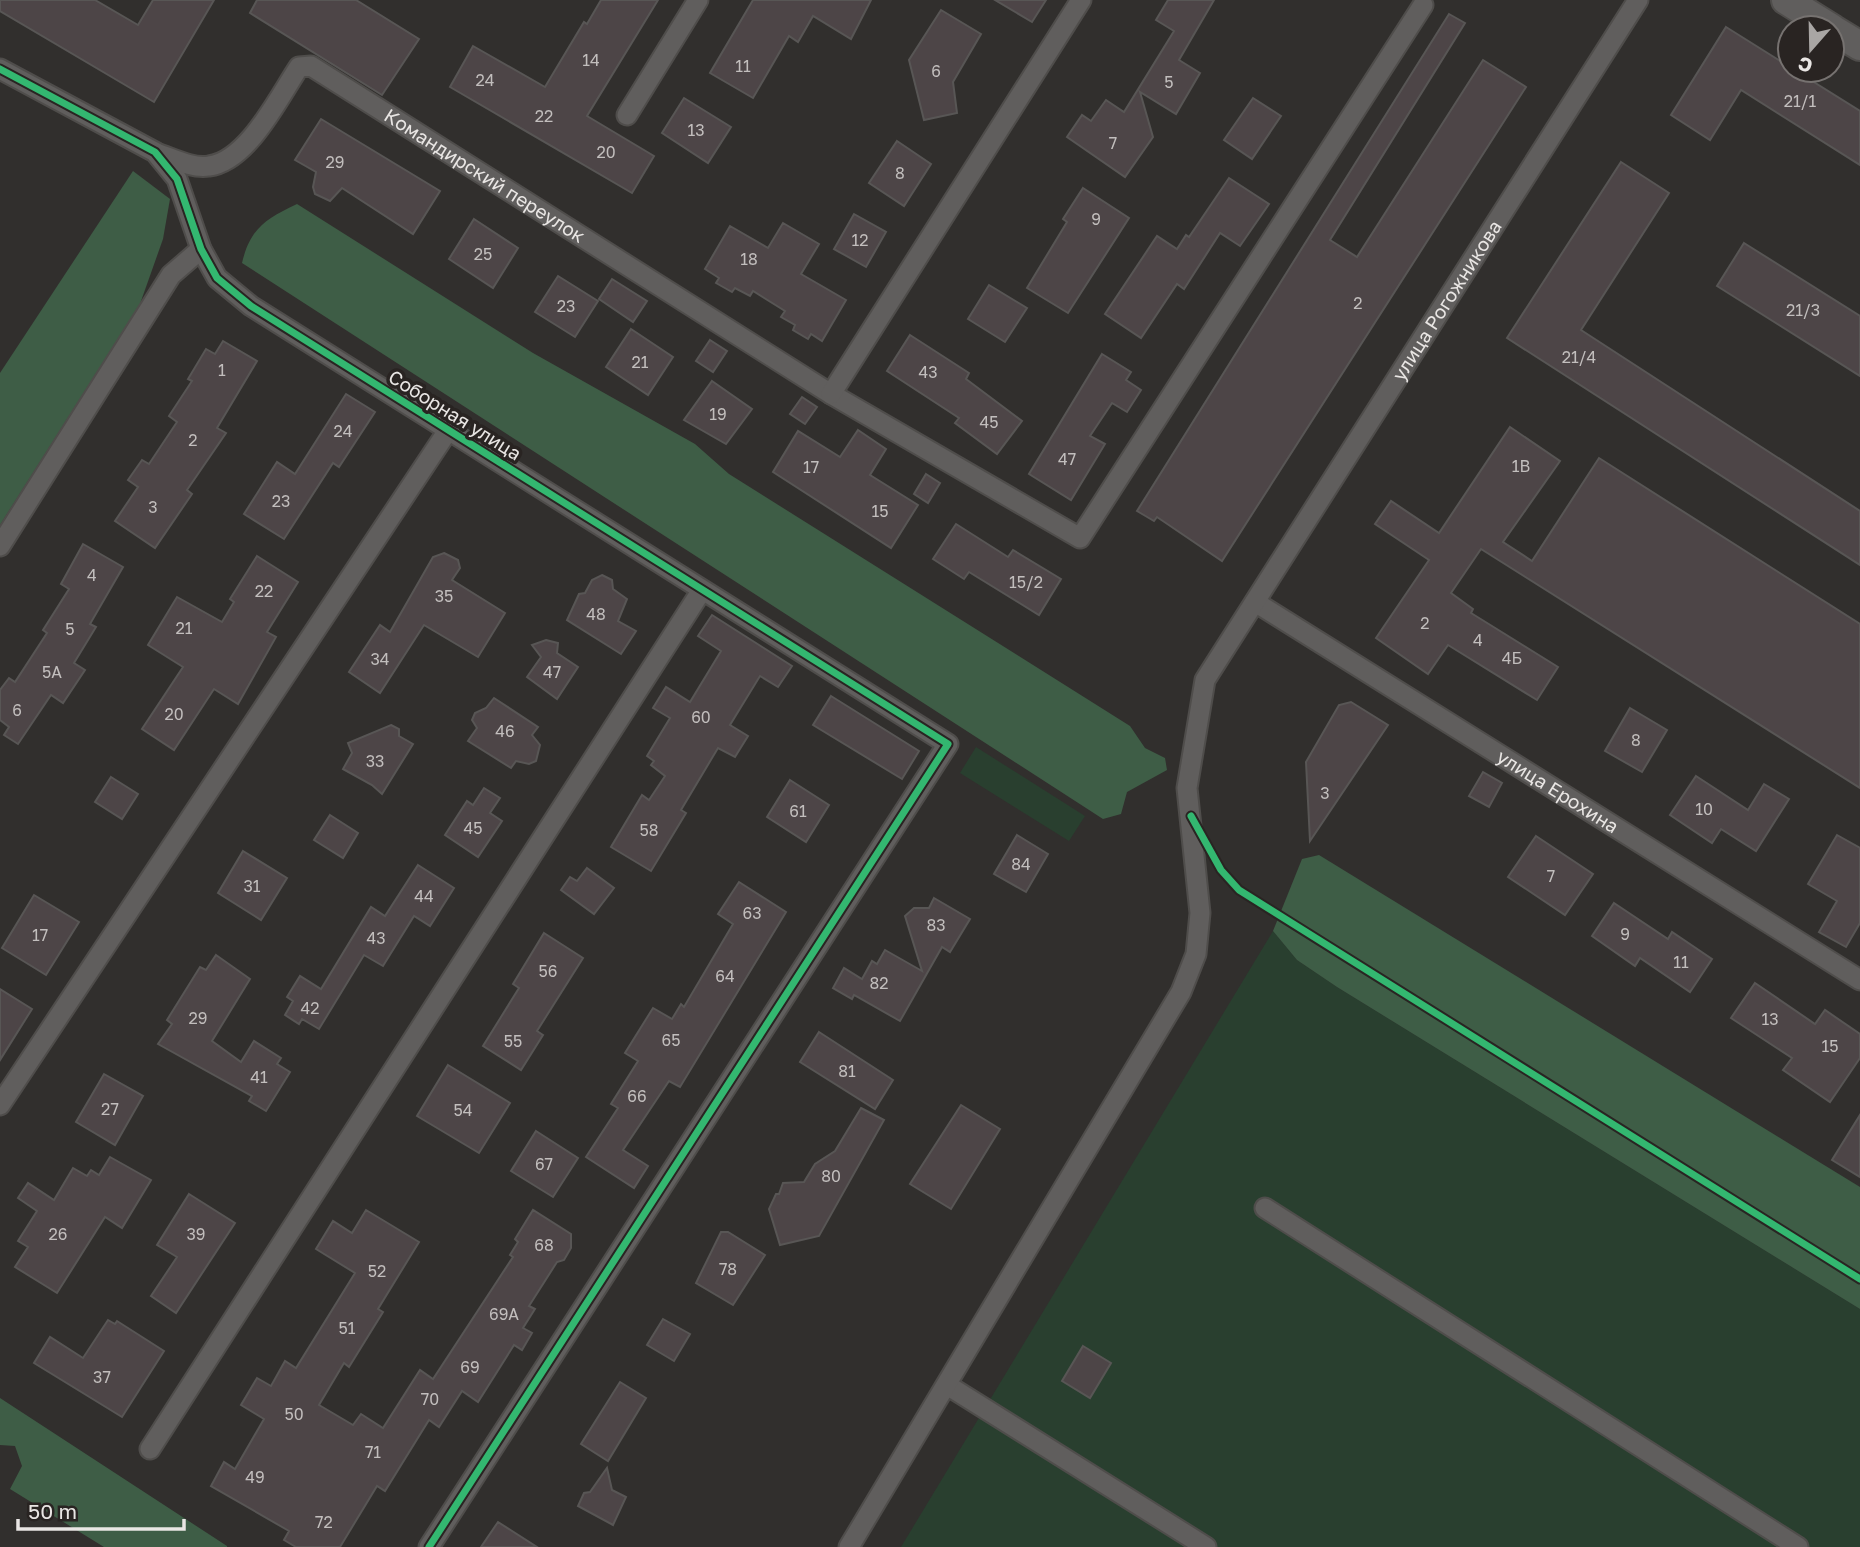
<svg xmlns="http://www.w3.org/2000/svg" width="1860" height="1547" font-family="'Golos Text',sans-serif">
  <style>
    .green { fill: #293f2f }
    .forest { fill: #3e5d46 }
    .building { fill: #4d4547; stroke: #585655; stroke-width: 2 }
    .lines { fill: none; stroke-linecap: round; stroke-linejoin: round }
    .street-casing { stroke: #4f4d4b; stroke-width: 23 }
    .secondary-casing { stroke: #4f4d4b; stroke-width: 32 }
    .street { stroke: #605e5d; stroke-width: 19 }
    .secondary { stroke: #605e5d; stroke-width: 28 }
    .cycleway-casing { stroke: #292422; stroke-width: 11 }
    .cycleway { stroke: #33b770; stroke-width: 7 }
    .labels { text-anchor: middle; stroke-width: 7; stroke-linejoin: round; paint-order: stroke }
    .number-label { font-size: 16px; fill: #c2bebd }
    .street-label { font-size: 19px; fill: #e9e6e4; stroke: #292422 }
  </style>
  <rect width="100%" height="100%" fill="#312f2d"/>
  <g class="green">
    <path d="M 976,747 L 1085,816 L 1069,841 L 960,773 Z"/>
    <path d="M 1273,931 L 1297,960 L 1337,987 L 1860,1309 L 1860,1547 L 901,1547 Z"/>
  </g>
  <g class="forest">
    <path d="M 133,171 L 170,199 L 163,239 L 140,304 L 0,525 L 0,373 Z"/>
    <path d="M 297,204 L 533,353 L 695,444 L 729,474 L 1130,726 L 1145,748 L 1165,758 L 1167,770 L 1127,792 L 1121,814 L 1103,819 L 242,263 C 250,229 265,219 297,204 Z"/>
    <path d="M 1319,855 L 1860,1187 L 1860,1309 L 1337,987 L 1297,960 L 1273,931 L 1302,859 Z"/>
    <path d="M 0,1398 L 227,1546 L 227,1547 L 104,1547 L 10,1489 L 22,1466 L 15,1446 L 0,1445 Z"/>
  </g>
  <g class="building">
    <path d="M 0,0 L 95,0 L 138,25 L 153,0 L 214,0 L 154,102 L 0,11 Z"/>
    <path d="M 257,0 L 356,0 L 419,39 L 382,95 L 250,13 Z"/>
    <path d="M 601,0 L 658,0 L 587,116 L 654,156 L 632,193 L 450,87 L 473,46 L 545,87 L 584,22 L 587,24 Z"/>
    <path d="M 753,0 L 871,0 L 851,39 L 813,16 L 798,42 L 789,36 L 753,98 L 710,73 Z"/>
    <path d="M 995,0 L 1046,0 L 1032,22 Z"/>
    <path d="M 1168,0 L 1214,0 L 1179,60 L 1200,73 L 1176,114 L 1140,92 L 1153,137 L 1125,177 L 1067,137 L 1082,115 L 1091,121 L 1106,100 L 1124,112 L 1174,31 L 1156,20 Z"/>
    <path d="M 941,10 L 981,34 L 953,82 L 957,113 L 924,120 L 909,60 Z"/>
    <path d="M 1449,14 L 1465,23 L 1330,240 L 1357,257 L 1483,60 L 1526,87 L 1222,561 L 1157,517 L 1154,521 L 1137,511 Z"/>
    <path d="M 1726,27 L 1860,111 L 1860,165 L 1741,90 L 1710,140 L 1671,115 Z"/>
    <path d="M 684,98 L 731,127 L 708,163 L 662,133 Z"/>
    <path d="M 1253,98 L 1281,116 L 1252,159 L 1224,140 Z"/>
    <path d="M 321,119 L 440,191 L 413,234 L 342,188 L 330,201 L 315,194 L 313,187 L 316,172 L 295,160 Z"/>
    <path d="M 897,141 L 931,164 L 904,206 L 869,183 Z"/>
    <path d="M 1621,162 L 1669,193 L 1581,330 L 1860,511 L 1860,565 L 1507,338 Z"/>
    <path d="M 1229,178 L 1269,204 L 1240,246 L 1220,233 L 1184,289 L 1177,284 L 1141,338 L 1105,314 L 1157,236 L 1177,249 L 1186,235 L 1189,237 Z"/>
    <path d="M 1083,188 L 1129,218 L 1068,313 L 1027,288 L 1067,222 L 1063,219 Z"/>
    <path d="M 854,214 L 886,232 L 866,267 L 834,249 Z"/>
    <path d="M 474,219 L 518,248 L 493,288 L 449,259 Z"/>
    <path d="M 783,223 L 819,244 L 801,274 L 846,300 L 822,341 L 811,334 L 808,339 L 793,330 L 795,325 L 781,317 L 785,311 L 753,291 L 750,296 L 735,288 L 732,292 L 716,283 L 719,278 L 705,269 L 730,226 L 768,248 Z"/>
    <path d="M 1744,243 L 1860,316 L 1860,376 L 1717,286 Z"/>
    <path d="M 558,276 L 598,301 L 575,337 L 535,312 Z"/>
    <path d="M 612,279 L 647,301 L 633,322 L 599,299 Z"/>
    <path d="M 989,285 L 1027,308 L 1005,342 L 968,319 Z"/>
    <path d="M 631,329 L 673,357 L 648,395 L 606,367 Z"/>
    <path d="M 910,335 L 969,373 L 966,379 L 1022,421 L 997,454 L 955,423 L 959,418 L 887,371 Z"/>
    <path d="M 710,340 L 727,351 L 713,372 L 696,361 Z"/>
    <path d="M 223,341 L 257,361 L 217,428 L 226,433 L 187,490 L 192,494 L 155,548 L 115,521 L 138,487 L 128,480 L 142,460 L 149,464 L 177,422 L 169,416 L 192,381 L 188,379 L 206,349 L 215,354 Z"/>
    <path d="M 1102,354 L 1131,372 L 1126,380 L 1141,390 L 1127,412 L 1112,403 L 1090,436 L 1105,444 L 1071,500 L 1029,474 Z"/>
    <path d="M 712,381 L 752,409 L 726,444 L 684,420 Z"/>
    <path d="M 346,394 L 375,412 L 339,467 L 333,463 L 284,539 L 244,514 L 277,462 L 295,474 Z"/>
    <path d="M 802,397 L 817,407 L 805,424 L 790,414 Z"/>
    <path d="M 1510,427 L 1560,461 L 1503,542 L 1532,561 L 1599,458 L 1860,624 L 1860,788 L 1481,549 L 1451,593 L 1473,609 L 1471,613 L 1558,667 L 1537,700 L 1448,645 L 1428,674 L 1376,638 L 1429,560 L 1375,524 L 1391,501 L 1439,533 Z"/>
    <path d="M 858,430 L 886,449 L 870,475 L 918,505 L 891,548 L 773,472 L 798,431 L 840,457 Z"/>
    <path d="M 926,474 L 940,483 L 928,503 L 914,494 Z"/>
    <path d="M 956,524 L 1008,557 L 1013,550 L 1061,579 L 1039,615 L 969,572 L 964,579 L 933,559 Z"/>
    <path d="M 83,544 L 123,567 L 90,624 L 96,627 L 74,663 L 85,670 L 63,703 L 51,695 L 18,744 L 4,735 L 9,727 L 0,720 L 0,690 L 9,678 L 15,682 L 47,633 L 43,630 L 69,589 L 61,584 Z"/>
    <path d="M 444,553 L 458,560 L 460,568 L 452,580 L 505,613 L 478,657 L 424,625 L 380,693 L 349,672 L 380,625 L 390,632 L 433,557 Z"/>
    <path d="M 257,556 L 298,582 L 267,632 L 276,637 L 238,704 L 214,689 L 174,750 L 142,729 L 183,667 L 148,645 L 177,597 L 222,622 L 234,602 L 230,599 Z"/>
    <path d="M 602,575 L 612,580 L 613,589 L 627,599 L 618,621 L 636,631 L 621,654 L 567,620 L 579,594 L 585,593 L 592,580 Z"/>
    <path d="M 712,615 L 792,666 L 778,687 L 760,676 L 730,725 L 748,736 L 735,757 L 718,748 L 681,810 L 686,813 L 651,871 L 611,847 L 642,795 L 649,800 L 665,776 L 651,765 L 654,761 L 647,756 L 670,718 L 653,708 L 666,687 L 690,702 L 721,651 L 698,636 Z"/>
    <path d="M 546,640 L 558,643 L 557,653 L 578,667 L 557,699 L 527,677 L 541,657 L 532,645 Z"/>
    <path d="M 831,696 L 919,751 L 902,779 L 813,725 Z"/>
    <path d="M 494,698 L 538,727 L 532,735 L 540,745 L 536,761 L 529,764 L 516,761 L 511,768 L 468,741 L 477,728 L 472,720 L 475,713 L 486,708 Z"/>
    <path d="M 1351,702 L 1388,725 L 1310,841 L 1306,762 L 1339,705 Z"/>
    <path d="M 1630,708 L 1667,730 L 1642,772 L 1605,751 Z"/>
    <path d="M 391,725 L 399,729 L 399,736 L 413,744 L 382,794 L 372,785 L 343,769 L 352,753 L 348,743 Z"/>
    <path d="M 1483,772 L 1502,783 L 1489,807 L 1469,796 Z"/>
    <path d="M 1696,776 L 1748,810 L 1764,784 L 1789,799 L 1756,851 L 1721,829 L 1712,843 L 1670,815 Z"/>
    <path d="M 111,777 L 138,794 L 122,819 L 95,802 Z"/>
    <path d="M 790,780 L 829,805 L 806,842 L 767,817 Z"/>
    <path d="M 484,788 L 500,798 L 490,813 L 502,821 L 478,857 L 445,835 L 467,801 L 473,805 Z"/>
    <path d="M 330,815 L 358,833 L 343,858 L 314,840 Z"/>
    <path d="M 1017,835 L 1048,854 L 1026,892 L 994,874 Z"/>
    <path d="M 1837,835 L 1860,848 L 1860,923 L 1846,947 L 1819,932 L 1837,901 L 1808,884 Z"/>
    <path d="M 1536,836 L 1593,874 L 1565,915 L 1508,877 Z"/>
    <path d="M 243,851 L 287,878 L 261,920 L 218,893 Z"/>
    <path d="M 418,865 L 454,888 L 430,926 L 414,916 L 383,966 L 364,955 L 319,1029 L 302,1019 L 299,1024 L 285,1015 L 293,1001 L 287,997 L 300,976 L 321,989 L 371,907 L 385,916 Z"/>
    <path d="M 587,868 L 614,888 L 594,914 L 561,890 L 570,877 L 577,881 Z"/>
    <path d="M 739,882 L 786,912 L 680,1087 L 669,1081 L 623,1150 L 648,1166 L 634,1188 L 586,1157 L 618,1108 L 611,1104 L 638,1061 L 625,1053 L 653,1008 L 672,1019 L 681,1004 L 684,1007 L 733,924 L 718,914 Z"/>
    <path d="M 34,895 L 79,922 L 46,975 L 2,948 Z"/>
    <path d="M 934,898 L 970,919 L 950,952 L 942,947 L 900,1021 L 854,995 L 852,999 L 833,988 L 844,968 L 862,979 L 872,961 L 877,964 L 885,950 L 922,971 L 905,916 L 914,908 L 929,908 Z"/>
    <path d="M 1614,903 L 1668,939 L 1672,932 L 1712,959 L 1690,992 L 1640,958 L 1635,966 L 1592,936 Z"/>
    <path d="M 544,933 L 583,958 L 537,1031 L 543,1035 L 521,1070 L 483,1046 L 519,988 L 513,984 Z"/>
    <path d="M 216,955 L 250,979 L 212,1041 L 241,1062 L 254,1041 L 281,1058 L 277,1064 L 290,1072 L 266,1111 L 249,1101 L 252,1096 L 158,1044 L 172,1024 L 167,1020 L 200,967 L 206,970 Z"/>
    <path d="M 1755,983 L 1815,1024 L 1825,1010 L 1860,1034 L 1860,1058 L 1830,1102 L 1783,1070 L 1792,1058 L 1731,1018 Z"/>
    <path d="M 0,989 L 32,1009 L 0,1060 Z"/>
    <path d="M 819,1032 L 893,1080 L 875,1109 L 800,1062 Z"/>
    <path d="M 448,1065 L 510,1103 L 479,1153 L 417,1116 Z"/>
    <path d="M 104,1074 L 143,1096 L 115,1145 L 76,1122 Z"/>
    <path d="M 961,1105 L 1000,1129 L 951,1209 L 910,1184 Z"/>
    <path d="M 861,1108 L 884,1120 L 819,1236 L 780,1245 L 769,1209 L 776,1194 L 779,1194 L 783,1183 L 804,1182 L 815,1164 L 835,1151 Z"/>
    <path d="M 1860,1115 L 1860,1177 L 1832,1160 Z"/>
    <path d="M 536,1131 L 578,1158 L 553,1197 L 511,1171 Z"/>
    <path d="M 110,1157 L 151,1180 L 122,1228 L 105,1217 L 57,1293 L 15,1267 L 28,1247 L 18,1241 L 37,1211 L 18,1198 L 28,1183 L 54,1200 L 73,1168 L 87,1176 L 91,1170 L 99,1175 Z"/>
    <path d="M 189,1194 L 235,1223 L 176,1313 L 151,1296 L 177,1257 L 157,1245 Z"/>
    <path d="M 366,1210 L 419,1242 L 378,1309 L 383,1312 L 349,1367 L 344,1363 L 319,1405 L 353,1425 L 361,1414 L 383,1428 L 420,1370 L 433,1379 L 513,1257 L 510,1255 L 518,1242 L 515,1239 L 533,1210 L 571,1234 L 571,1248 L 564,1260 L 557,1262 L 529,1306 L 535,1309 L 523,1328 L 532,1333 L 522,1350 L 514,1345 L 478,1402 L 462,1391 L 439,1427 L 429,1420 L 385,1491 L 377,1486 L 340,1547 L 296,1547 L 284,1540 L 289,1531 L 211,1486 L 224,1462 L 235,1469 L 264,1419 L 241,1405 L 257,1378 L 271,1386 L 285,1361 L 296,1368 L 355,1273 L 316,1249 L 333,1221 L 352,1233 Z"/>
    <path d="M 721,1232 L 728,1232 L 765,1255 L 733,1305 L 696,1283 Z"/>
    <path d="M 663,1319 L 690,1334 L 674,1361 L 647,1345 Z"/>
    <path d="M 108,1320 L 115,1324 L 117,1321 L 164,1351 L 122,1417 L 34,1363 L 50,1337 L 83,1358 Z"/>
    <path d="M 1083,1346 L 1111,1363 L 1090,1398 L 1062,1381 Z"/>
    <path d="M 620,1382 L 646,1398 L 608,1461 L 581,1444 Z"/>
    <path d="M 607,1468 L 612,1490 L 626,1497 L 613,1525 L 578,1506 L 584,1493 L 590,1492 Z"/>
    <path d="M 498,1522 L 537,1547 L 481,1547 Z"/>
  </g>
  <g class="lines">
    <defs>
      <g id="street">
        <path d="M 0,69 L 155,152 L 177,179 L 201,249 L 217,278 L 251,306 L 948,744 L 429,1547"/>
        <path d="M 627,115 L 698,0"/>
        <path id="s1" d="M 156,153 C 172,158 192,169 209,166 C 248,161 279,97 299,67 L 311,66 L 831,394 L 1080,538 L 1423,5"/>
        <path d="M 831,394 L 1081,0"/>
        <path d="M 0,546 L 171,275 L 201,249"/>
        <path id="s2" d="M 1255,602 L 1860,980"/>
        <path d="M 0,1105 L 449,429"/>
        <path d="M 1265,1208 L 1798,1547"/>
        <path d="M 947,1385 L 1206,1547"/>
        <path d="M 150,1449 L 702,590"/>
        <path id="s3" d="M 849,1547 L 1181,992 L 1196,954 L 1200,913 L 1187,788 L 1205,680 L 1638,0"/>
      </g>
      <g id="secondary">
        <path d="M 1786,0 L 1831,28"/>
        <path d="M 1832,29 L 1860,46"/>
      </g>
    </defs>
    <use href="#street" class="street-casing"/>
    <use href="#secondary" class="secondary-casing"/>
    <use href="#street" class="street"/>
    <use href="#secondary" class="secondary"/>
    <defs>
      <g id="cycleway">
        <path d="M 0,69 L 155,152 L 177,179 L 201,249 L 217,278 L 251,306 L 948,744 L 429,1547"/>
        <path d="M 1191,816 L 1221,870 L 1239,890 L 1860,1279"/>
      </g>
    </defs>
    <use href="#cycleway" class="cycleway-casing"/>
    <use href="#cycleway" class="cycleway"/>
  </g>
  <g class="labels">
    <g class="number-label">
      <text x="591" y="66">14</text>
      <text x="743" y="72">11</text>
      <text x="936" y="77">6</text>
      <text x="485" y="86">24</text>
      <text x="1169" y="88">5</text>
      <text x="1800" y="107">21/1</text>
      <text x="544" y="122">22</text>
      <text x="696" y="136">13</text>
      <text x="1113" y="149">7</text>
      <text x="606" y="158">20</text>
      <text x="335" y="168">29</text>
      <text x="900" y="179">8</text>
      <text x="1096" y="225">9</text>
      <text x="860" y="246">12</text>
      <text x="483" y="260">25</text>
      <text x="749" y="265">18</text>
      <text x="1358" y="309">2</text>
      <text x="566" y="312">23</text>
      <text x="1803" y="316">21/3</text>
      <text x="1579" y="363">21/4</text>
      <text x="640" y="368">21</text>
      <text x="222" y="376">1</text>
      <text x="928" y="378">43</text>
      <text x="718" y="420">19</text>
      <text x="989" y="428">45</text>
      <text x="343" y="437">24</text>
      <text x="193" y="446">2</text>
      <text x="1067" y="465">47</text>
      <text x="1521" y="472">1В</text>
      <text x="811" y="473">17</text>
      <text x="281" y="507">23</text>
      <text x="153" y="513">3</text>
      <text x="880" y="517">15</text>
      <text x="92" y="581">4</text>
      <text x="1026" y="588">15/2</text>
      <text x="264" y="597">22</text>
      <text x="444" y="602">35</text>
      <text x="596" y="620">48</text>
      <text x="1425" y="629">2</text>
      <text x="184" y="634">21</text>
      <text x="70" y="635">5</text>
      <text x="1478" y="646">4</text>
      <text x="1512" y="664">4Б</text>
      <text x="380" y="665">34</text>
      <text x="52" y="678">5А</text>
      <text x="552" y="678">47</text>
      <text x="17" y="716">6</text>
      <text x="174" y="720">20</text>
      <text x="701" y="723">60</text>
      <text x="505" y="737">46</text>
      <text x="1636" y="746">8</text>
      <text x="375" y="767">33</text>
      <text x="1325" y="799">3</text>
      <text x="1704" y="815">10</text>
      <text x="798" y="817">61</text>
      <text x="473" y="834">45</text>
      <text x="649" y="836">58</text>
      <text x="1021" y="870">84</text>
      <text x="1551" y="882">7</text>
      <text x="252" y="892">31</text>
      <text x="424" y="902">44</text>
      <text x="752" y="919">63</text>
      <text x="936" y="931">83</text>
      <text x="1625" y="940">9</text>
      <text x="40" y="941">17</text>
      <text x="376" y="944">43</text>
      <text x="1681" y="968">11</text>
      <text x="548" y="977">56</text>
      <text x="725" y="982">64</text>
      <text x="879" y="989">82</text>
      <text x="310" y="1014">42</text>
      <text x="198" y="1024">29</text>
      <text x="1770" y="1025">13</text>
      <text x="671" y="1046">65</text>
      <text x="513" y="1047">55</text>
      <text x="1830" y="1052">15</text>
      <text x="847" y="1077">81</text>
      <text x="259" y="1083">41</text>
      <text x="637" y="1102">66</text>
      <text x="110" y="1115">27</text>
      <text x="463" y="1116">54</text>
      <text x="544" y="1170">67</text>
      <text x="831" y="1182">80</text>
      <text x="58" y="1240">26</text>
      <text x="196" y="1240">39</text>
      <text x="544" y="1251">68</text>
      <text x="728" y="1275">78</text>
      <text x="377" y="1277">52</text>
      <text x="504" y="1320">69А</text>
      <text x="347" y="1334">51</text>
      <text x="470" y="1373">69</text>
      <text x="102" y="1383">37</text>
      <text x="430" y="1405">70</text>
      <text x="294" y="1420">50</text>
      <text x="373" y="1458">71</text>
      <text x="255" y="1483">49</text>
      <text x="324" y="1528">72</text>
    </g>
    <g class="street-label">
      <text dy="7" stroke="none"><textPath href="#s1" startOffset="410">Командирский переулок</textPath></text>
      <text dy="7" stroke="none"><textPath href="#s3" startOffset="1414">улица Рогожникова</textPath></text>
      <text transform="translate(455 415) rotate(32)" y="7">Соборная улица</text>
      <text dy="7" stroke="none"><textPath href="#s2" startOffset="357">улица Ерохина</textPath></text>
    </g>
  </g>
  <g transform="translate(1811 49) rotate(200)"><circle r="33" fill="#292422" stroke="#767270" stroke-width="2"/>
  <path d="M0-5L12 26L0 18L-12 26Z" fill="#a9a6a4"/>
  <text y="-10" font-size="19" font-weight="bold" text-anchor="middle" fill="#e9e6e4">С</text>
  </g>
  <path d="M18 1519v10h166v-10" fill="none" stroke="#e9e6e4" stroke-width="3.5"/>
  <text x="28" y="1519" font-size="21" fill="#e9e6e4" stroke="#292422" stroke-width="5" paint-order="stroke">50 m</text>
</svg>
